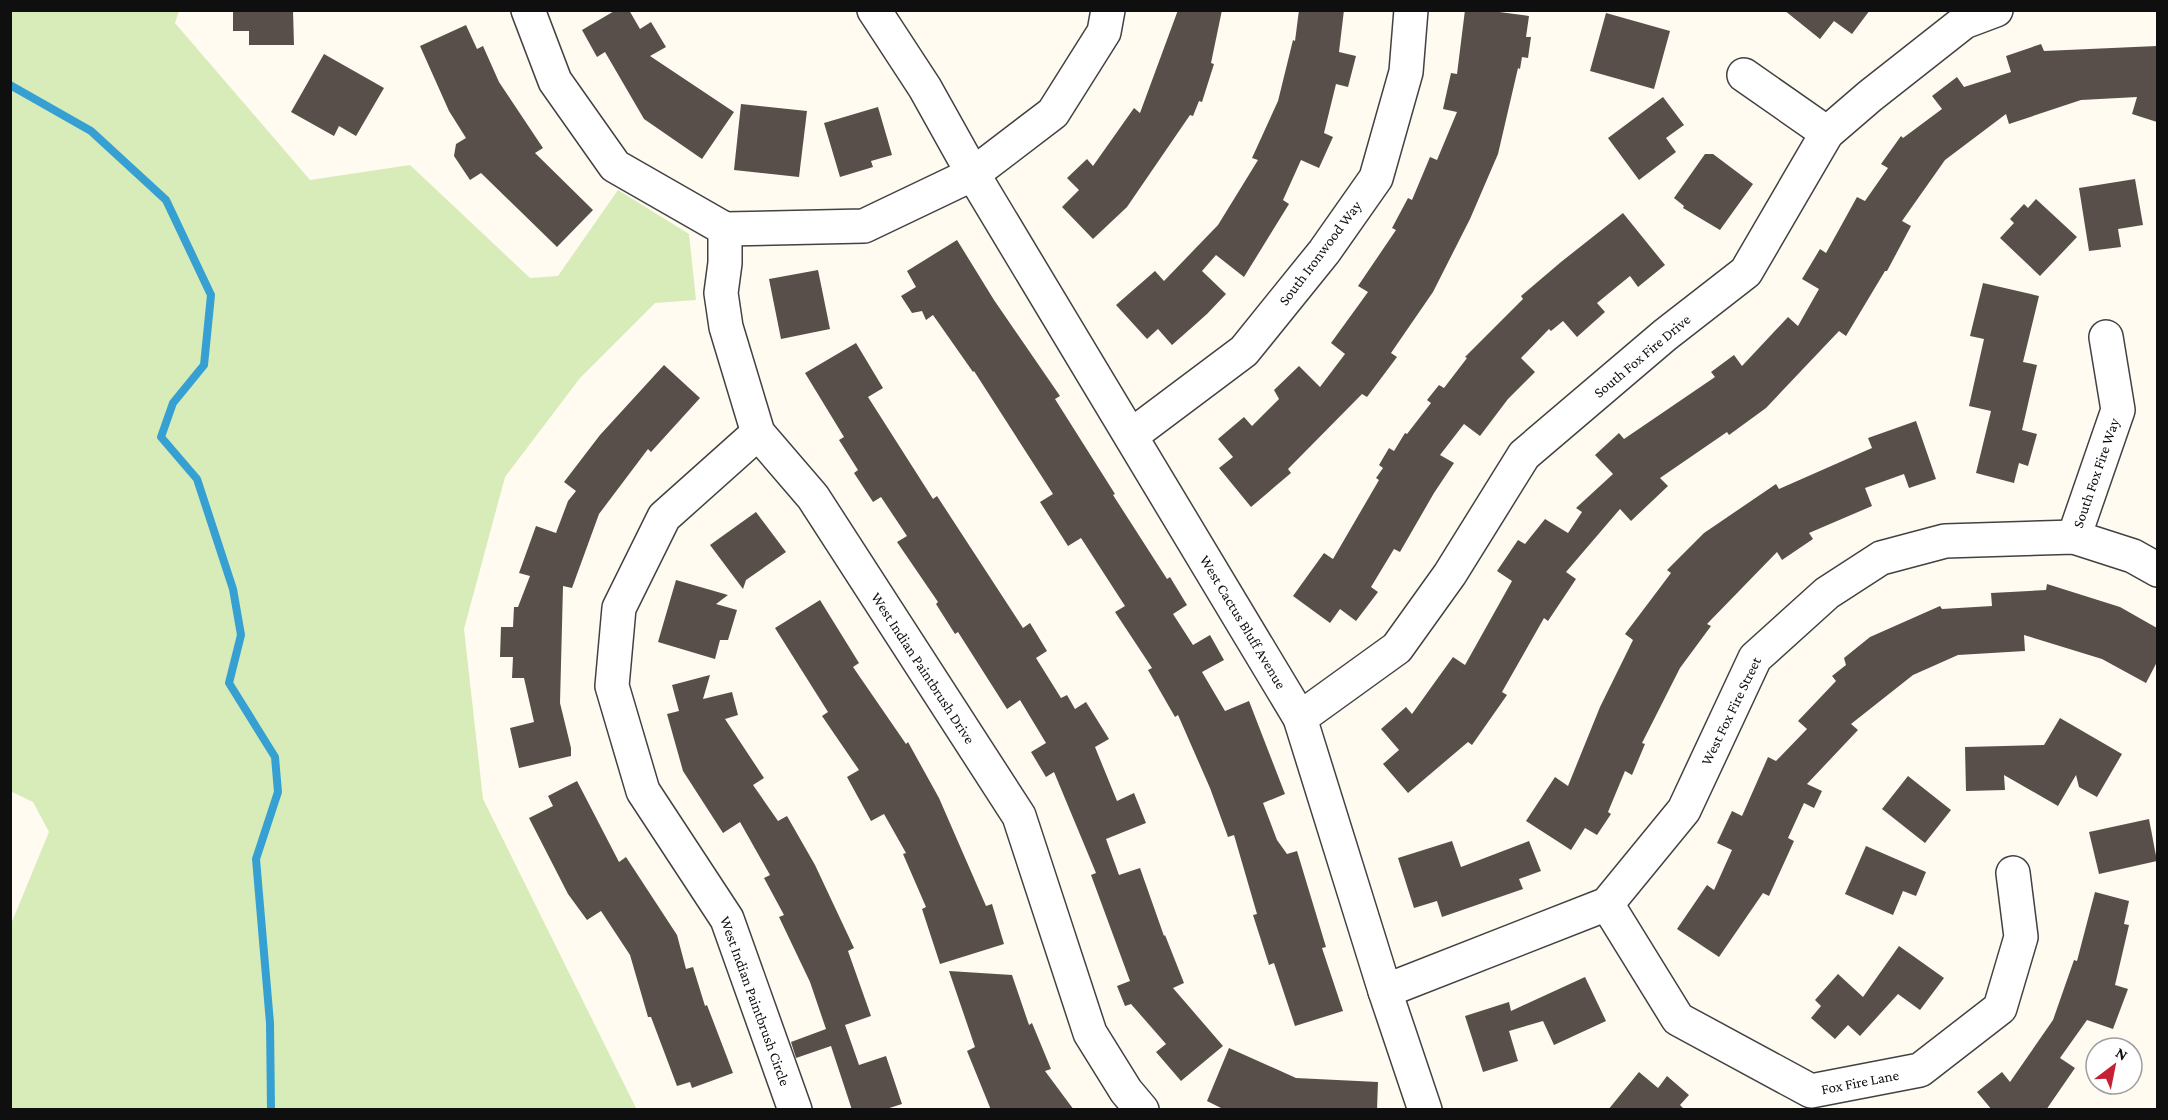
<svg xmlns="http://www.w3.org/2000/svg" width="2168" height="1120" font-family="'Crimson Pro',serif">
  <style>
    .green { fill: #d7ecb8 }
    .lines { fill: none; stroke-linecap: round; stroke-linejoin: round }
    .stream { stroke: #37a0d3; stroke-width: 8 }
    .building { fill: #584f4b }
    .minor-casing { stroke: #424242; stroke-width: 36 }
    .minor { stroke: #fff; stroke-width: 33 }
    .labels { text-anchor: middle; stroke-width: 6; stroke-linejoin: round; paint-order: stroke }
    .street-label { font-size: 15px; fill: #0f0f0f; stroke: #fff }
  </style>
  <rect width="100%" height="100%" fill="#fffbf1"/>
  <path class="green" d="M 11,10 L 179,11 L 175,23 L 310,180 L 410,165 L 530,278 L 558,276 L 618,190 L 689,234 L 696,300 L 655,303 L 580,378 L 505,477 L 464,629 L 483,799 L 636,1108 L 632,1110 L 11,1109 L 11,924 L 49,832 L 33,802 L 10,791 Z"/>
  <g class="lines">
    <path class="stream" d="M 10,85 L 91,131 L 166,200 L 211,295 L 204,365 L 173,403 L 161,437 L 197,479 L 233,589 L 241,635 L 229,683 L 275,757 L 278,792 L 256,859 L 270,1023 L 271,1110"/>
  </g>
  <g class="building">
    <path d="M 233,10 L 293,10 L 294,45 L 249,45 L 249,31 L 233,31 Z"/>
    <path d="M 616,10 L 629,10 L 640,29 L 651,22 L 666,47 L 650,56 L 734,112 L 702,159 L 644,119 L 605,52 L 597,57 L 582,30 Z"/>
    <path d="M 1178,10 L 1222,10 L 1211,63 L 1214,64 L 1202,102 L 1199,101 L 1193,116 L 1190,115 L 1127,207 L 1093,239 L 1062,207 L 1079,190 L 1067,178 L 1087,159 L 1093,166 L 1134,108 L 1140,113 Z"/>
    <path d="M 1299,10 L 1344,10 L 1339,52 L 1356,56 L 1348,87 L 1336,84 L 1324,133 L 1333,137 L 1319,168 L 1301,160 L 1283,200 L 1289,204 L 1244,277 L 1216,255 L 1202,271 L 1226,294 L 1207,314 L 1172,345 L 1158,329 L 1147,339 L 1116,305 L 1155,271 L 1164,281 L 1218,225 L 1258,160 L 1252,158 L 1278,101 L 1293,40 L 1295,41 Z"/>
    <path d="M 1465,10 L 1484,10 L 1529,16 L 1526,37 L 1531,37 L 1528,58 L 1522,57 L 1520,69 L 1518,68 L 1498,154 L 1470,219 L 1433,292 L 1391,353 L 1397,357 L 1367,397 L 1362,394 L 1288,469 L 1291,473 L 1251,507 L 1219,468 L 1233,457 L 1218,439 L 1244,417 L 1252,426 L 1279,399 L 1274,390 L 1299,366 L 1320,387 L 1345,354 L 1331,343 L 1368,292 L 1358,286 L 1396,230 L 1392,228 L 1408,198 L 1412,200 L 1430,157 L 1437,160 L 1457,112 L 1443,109 L 1451,73 L 1457,74 Z"/>
    <path d="M 1784,10 L 1870,10 L 1852,34 L 1834,21 L 1820,39 Z"/>
    <path d="M 1606,13 L 1670,31 L 1654,89 L 1590,71 Z"/>
    <path d="M 466,25 L 477,49 L 483,46 L 499,82 L 543,148 L 535,153 L 593,210 L 557,247 L 481,173 L 470,180 L 454,156 L 456,144 L 466,138 L 449,111 L 420,46 Z"/>
    <path d="M 2041,44 L 2044,51 L 2157,46 L 2157,122 L 2132,114 L 2137,97 L 2081,100 L 2009,124 L 2006,114 L 1945,160 L 1902,221 L 1911,226 L 1887,271 L 1885,271 L 1846,336 L 1839,331 L 1766,408 L 1729,435 L 1727,432 L 1660,478 L 1668,486 L 1631,521 L 1620,509 L 1566,572 L 1576,579 L 1548,621 L 1544,618 L 1502,692 L 1507,695 L 1472,745 L 1468,742 L 1408,793 L 1383,764 L 1399,750 L 1381,729 L 1406,707 L 1412,714 L 1453,657 L 1465,665 L 1512,581 L 1497,571 L 1518,540 L 1525,544 L 1545,519 L 1568,533 L 1582,512 L 1576,508 L 1613,474 L 1595,455 L 1619,433 L 1624,439 L 1715,377 L 1711,372 L 1734,355 L 1742,366 L 1788,317 L 1798,326 L 1819,289 L 1802,279 L 1820,249 L 1826,253 L 1857,197 L 1865,201 L 1888,168 L 1881,164 L 1901,136 L 1903,138 L 1942,109 L 1932,96 L 1957,77 L 1964,87 L 2011,72 L 2006,56 Z"/>
    <path d="M 324,54 L 384,88 L 356,136 L 339,126 L 334,136 L 291,112 Z"/>
    <path d="M 1663,97 L 1684,125 L 1666,138 L 1676,152 L 1639,180 L 1608,138 Z"/>
    <path d="M 741,104 L 807,111 L 799,177 L 734,170 Z"/>
    <path d="M 878,107 L 892,155 L 871,161 L 873,167 L 840,177 L 824,123 Z"/>
    <path d="M 1705,154 L 1713,154 L 1753,184 L 1720,230 L 1683,208 L 1684,206 L 1674,198 Z"/>
    <path d="M 2135,179 L 2143,225 L 2118,229 L 2121,247 L 2089,251 L 2079,188 Z"/>
    <path d="M 2036,199 L 2077,237 L 2040,276 L 2000,238 L 2014,223 L 2010,219 L 2024,204 L 2028,208 Z"/>
    <path d="M 1623,213 L 1665,265 L 1638,287 L 1630,276 L 1597,303 L 1605,312 L 1577,337 L 1563,321 L 1551,331 L 1549,329 L 1521,358 L 1535,372 L 1508,399 L 1480,436 L 1464,424 L 1440,455 L 1454,463 L 1434,493 L 1400,552 L 1394,549 L 1371,587 L 1378,592 L 1356,621 L 1340,609 L 1330,623 L 1293,596 L 1324,553 L 1333,559 L 1379,480 L 1376,478 L 1383,468 L 1379,465 L 1389,448 L 1394,451 L 1405,433 L 1407,434 L 1431,403 L 1427,400 L 1439,385 L 1444,388 L 1467,358 L 1465,357 L 1523,299 L 1521,296 L 1561,262 Z"/>
    <path d="M 957,240 L 994,300 L 1060,396 L 1055,399 L 1115,494 L 1113,495 L 1167,579 L 1170,577 L 1187,605 L 1173,614 L 1193,645 L 1210,635 L 1224,660 L 1202,672 L 1225,711 L 1249,701 L 1285,794 L 1263,803 L 1277,840 L 1287,854 L 1297,851 L 1326,947 L 1322,948 L 1343,1011 L 1295,1026 L 1274,963 L 1269,965 L 1253,915 L 1257,914 L 1234,835 L 1228,837 L 1210,788 L 1178,715 L 1175,717 L 1148,670 L 1152,668 L 1115,612 L 1125,606 L 1081,538 L 1068,546 L 1040,502 L 1053,494 L 974,371 L 973,372 L 933,315 L 926,320 L 922,311 L 912,313 L 901,296 L 916,287 L 907,271 Z"/>
    <path d="M 818,270 L 830,329 L 781,339 L 769,279 Z"/>
    <path d="M 1983,283 L 2039,296 L 2023,362 L 2037,365 L 2022,430 L 2037,434 L 2028,466 L 2019,463 L 2014,483 L 1976,473 L 1991,411 L 1969,406 L 1984,339 L 1970,336 Z"/>
    <path d="M 856,343 L 883,388 L 868,397 L 933,499 L 937,496 L 1023,628 L 1030,623 L 1047,651 L 1036,658 L 1061,698 L 1067,695 L 1075,709 L 1086,702 L 1109,739 L 1095,747 L 1117,801 L 1134,793 L 1146,823 L 1106,839 L 1119,875 L 1140,868 L 1164,936 L 1165,935 L 1184,983 L 1173,988 L 1223,1046 L 1181,1081 L 1156,1052 L 1166,1044 L 1131,1004 L 1125,1006 L 1117,986 L 1130,981 L 1091,875 L 1096,873 L 1054,772 L 1046,777 L 1031,752 L 1046,743 L 1020,700 L 1007,709 L 958,632 L 955,634 L 936,604 L 938,602 L 897,542 L 907,536 L 881,497 L 873,502 L 854,473 L 858,470 L 839,440 L 844,437 L 805,373 Z"/>
    <path d="M 664,365 L 700,398 L 651,452 L 648,449 L 599,514 L 572,588 L 563,586 L 560,703 L 571,748 L 571,756 L 519,768 L 510,728 L 534,722 L 524,678 L 512,678 L 513,657 L 500,657 L 501,627 L 513,627 L 514,607 L 518,607 L 530,576 L 519,573 L 536,526 L 556,533 L 568,501 L 576,491 L 564,482 L 600,435 Z"/>
    <path d="M 1916,421 L 1936,479 L 1909,488 L 1904,474 L 1865,488 L 1872,506 L 1809,533 L 1813,539 L 1782,560 L 1777,552 L 1707,624 L 1711,626 L 1680,668 L 1642,743 L 1645,744 L 1632,775 L 1625,771 L 1608,812 L 1611,814 L 1597,835 L 1585,828 L 1571,850 L 1526,821 L 1555,777 L 1568,786 L 1600,707 L 1633,640 L 1625,634 L 1671,573 L 1667,570 L 1704,533 L 1776,484 L 1779,489 L 1872,448 L 1868,438 Z"/>
    <path d="M 756,512 L 786,552 L 746,580 L 743,589 L 710,545 Z"/>
    <path d="M 676,580 L 728,595 L 716,604 L 737,610 L 728,640 L 720,640 L 715,659 L 658,642 Z"/>
    <path d="M 2047,584 L 2120,607 L 2157,628 L 2157,662 L 2146,683 L 2102,659 L 2024,635 L 2025,651 L 1958,655 L 1913,675 L 1851,724 L 1858,730 L 1807,784 L 1822,791 L 1814,808 L 1804,803 L 1788,838 L 1794,841 L 1769,896 L 1763,893 L 1719,957 L 1677,929 L 1707,885 L 1714,890 L 1732,850 L 1717,843 L 1732,811 L 1742,816 L 1768,757 L 1776,761 L 1807,729 L 1798,721 L 1836,681 L 1832,676 L 1846,665 L 1844,658 L 1870,637 L 1940,606 L 1942,609 L 1992,606 L 1991,593 L 2046,590 Z"/>
    <path d="M 820,600 L 859,663 L 853,667 L 906,744 L 908,742 L 939,798 L 986,906 L 992,904 L 1004,944 L 940,964 L 922,909 L 926,907 L 903,854 L 906,853 L 884,814 L 871,821 L 847,777 L 859,770 L 822,716 L 828,712 L 775,628 Z"/>
    <path d="M 710,675 L 703,699 L 732,692 L 738,715 L 725,719 L 764,778 L 753,785 L 778,821 L 787,816 L 815,865 L 854,948 L 848,951 L 871,1016 L 845,1025 L 859,1065 L 886,1056 L 902,1104 L 883,1110 L 852,1110 L 831,1046 L 796,1058 L 791,1042 L 826,1029 L 810,982 L 779,917 L 784,915 L 764,878 L 770,875 L 740,822 L 723,833 L 683,771 L 667,714 L 679,711 L 672,685 Z"/>
    <path d="M 2060,718 L 2122,754 L 2097,797 L 2079,787 L 2076,775 L 2058,806 L 2004,775 L 2005,790 L 1966,791 L 1965,747 L 2044,745 Z"/>
    <path d="M 1908,776 L 1951,810 L 1925,843 L 1882,809 Z"/>
    <path d="M 577,781 L 619,862 L 626,857 L 677,935 L 686,969 L 693,967 L 705,1006 L 707,1005 L 733,1073 L 692,1088 L 690,1082 L 677,1086 L 651,1017 L 648,1017 L 630,955 L 601,911 L 587,920 L 568,894 L 529,818 L 553,806 L 548,796 Z"/>
    <path d="M 2149,819 L 2157,861 L 2099,874 L 2089,832 Z"/>
    <path d="M 1452,841 L 1461,867 L 1529,841 L 1541,871 L 1519,879 L 1523,889 L 1442,917 L 1437,901 L 1414,908 L 1398,858 Z"/>
    <path d="M 1866,846 L 1926,872 L 1916,896 L 1903,891 L 1893,915 L 1845,894 Z"/>
    <path d="M 2095,892 L 2129,901 L 2124,924 L 2129,925 L 2115,985 L 2128,989 L 2113,1029 L 2087,1020 L 2060,1058 L 2075,1068 L 2046,1110 L 1992,1110 L 1977,1092 L 2002,1072 L 2010,1082 L 2053,1020 L 2074,960 L 2077,961 Z"/>
    <path d="M 1899,946 L 1944,978 L 1920,1010 L 1898,994 L 1860,1036 L 1848,1025 L 1835,1039 L 1811,1018 L 1821,1006 L 1815,1000 L 1838,974 L 1863,997 Z"/>
    <path d="M 949,971 L 1012,975 L 1029,1025 L 1032,1023 L 1051,1069 L 1045,1071 L 1074,1110 L 991,1110 L 967,1051 L 975,1047 Z"/>
    <path d="M 1585,977 L 1606,1021 L 1554,1045 L 1543,1021 L 1509,1031 L 1518,1061 L 1483,1072 L 1465,1016 L 1509,1002 L 1511,1011 Z"/>
    <path d="M 1229,1048 L 1296,1078 L 1378,1082 L 1377,1110 L 1225,1110 L 1207,1101 Z"/>
    <path d="M 1639,1072 L 1658,1088 L 1667,1076 L 1689,1095 L 1680,1105 L 1685,1110 L 1608,1110 Z"/>
  </g>
  <g class="lines">
    <defs>
      <g id="minor">
        <path d="M 528,10 L 555,81 L 615,166 L 725,229 L 864,226 L 973,174 L 1053,113 L 1104,32 L 1108,10"/>
        <path d="M 874,10 L 925,88 L 973,174 L 1300,718 L 1385,991 L 1425,1110"/>
        <path d="M 1744,75 L 1827,133"/>
        <path d="M 725,229 L 725,263 L 721,293 L 726,327 L 758,433 L 813,497 L 1019,816 L 1090,1033 L 1126,1091 L 1142,1110"/>
        <path d="M 758,433 L 664,517 L 619,608 L 612,686 L 643,791 L 727,919 L 795,1110"/>
        <path d="M 1132,435 L 1244,351 L 1324,252 L 1376,178 L 1406,72 L 1411,10"/>
        <path d="M 2074,537 L 2118,410 L 2106,337"/>
        <path d="M 1300,718 L 1397,648 L 1450,574 L 1524,455 L 1665,335 L 1746,272 L 1827,133 L 1870,96 L 1964,22 L 1996,10"/>
        <path d="M 1607,904 L 1678,1019 L 1811,1091 L 1920,1070 L 2000,1008 L 2021,937 L 2013,873"/>
        <path d="M 1385,991 L 1607,904 L 1684,810 L 1755,658 L 1827,593 L 1881,558 L 1945,541 L 2074,537 L 2133,556 L 2158,570"/>
      </g>
    </defs>
    <use href="#minor" class="minor-casing"/>
    <use href="#minor" class="minor"/>
  </g>
  <g class="labels">
    <g class="street-label">
      <text transform="translate(1320 253) rotate(-53)" y="5">South Ironwood Way</text>
      <text transform="translate(1642 356) rotate(-40)" y="5">South Fox Fire Drive</text>
      <text transform="translate(2096 473) rotate(-71)" y="5">South Fox Fire Way</text>
      <text transform="translate(1243 622) rotate(59)" y="5">West Cactus Bluff Avenue</text>
      <text transform="translate(923 668) rotate(57)" y="5">West Indian Paintbrush Drive</text>
      <text transform="translate(1731 711) rotate(-64)" y="5">West Fox Fire Street</text>
      <text transform="translate(755 1001) rotate(70)" y="5">West Indian Paintbrush Circle</text>
      <text transform="translate(1860 1082) rotate(-11)" y="5">Fox Fire Lane</text>
    </g>
  </g>
  <rect width="2168" height="1120" fill="none" stroke="#0f0f0f" stroke-width="24"/>
  <g transform="translate(2114 1066) rotate(32)"><circle r="28" fill="#ffffff" stroke="#9f9f9f" stroke-width="1.5"/>
  <path d="M0-4.5L10 22L0 15L-10 22Z" fill="#c62034"/>
  <text y="-9" font-size="16" font-weight="bold" text-anchor="middle" fill="#0f0f0f">N</text>
  </g>
</svg>
